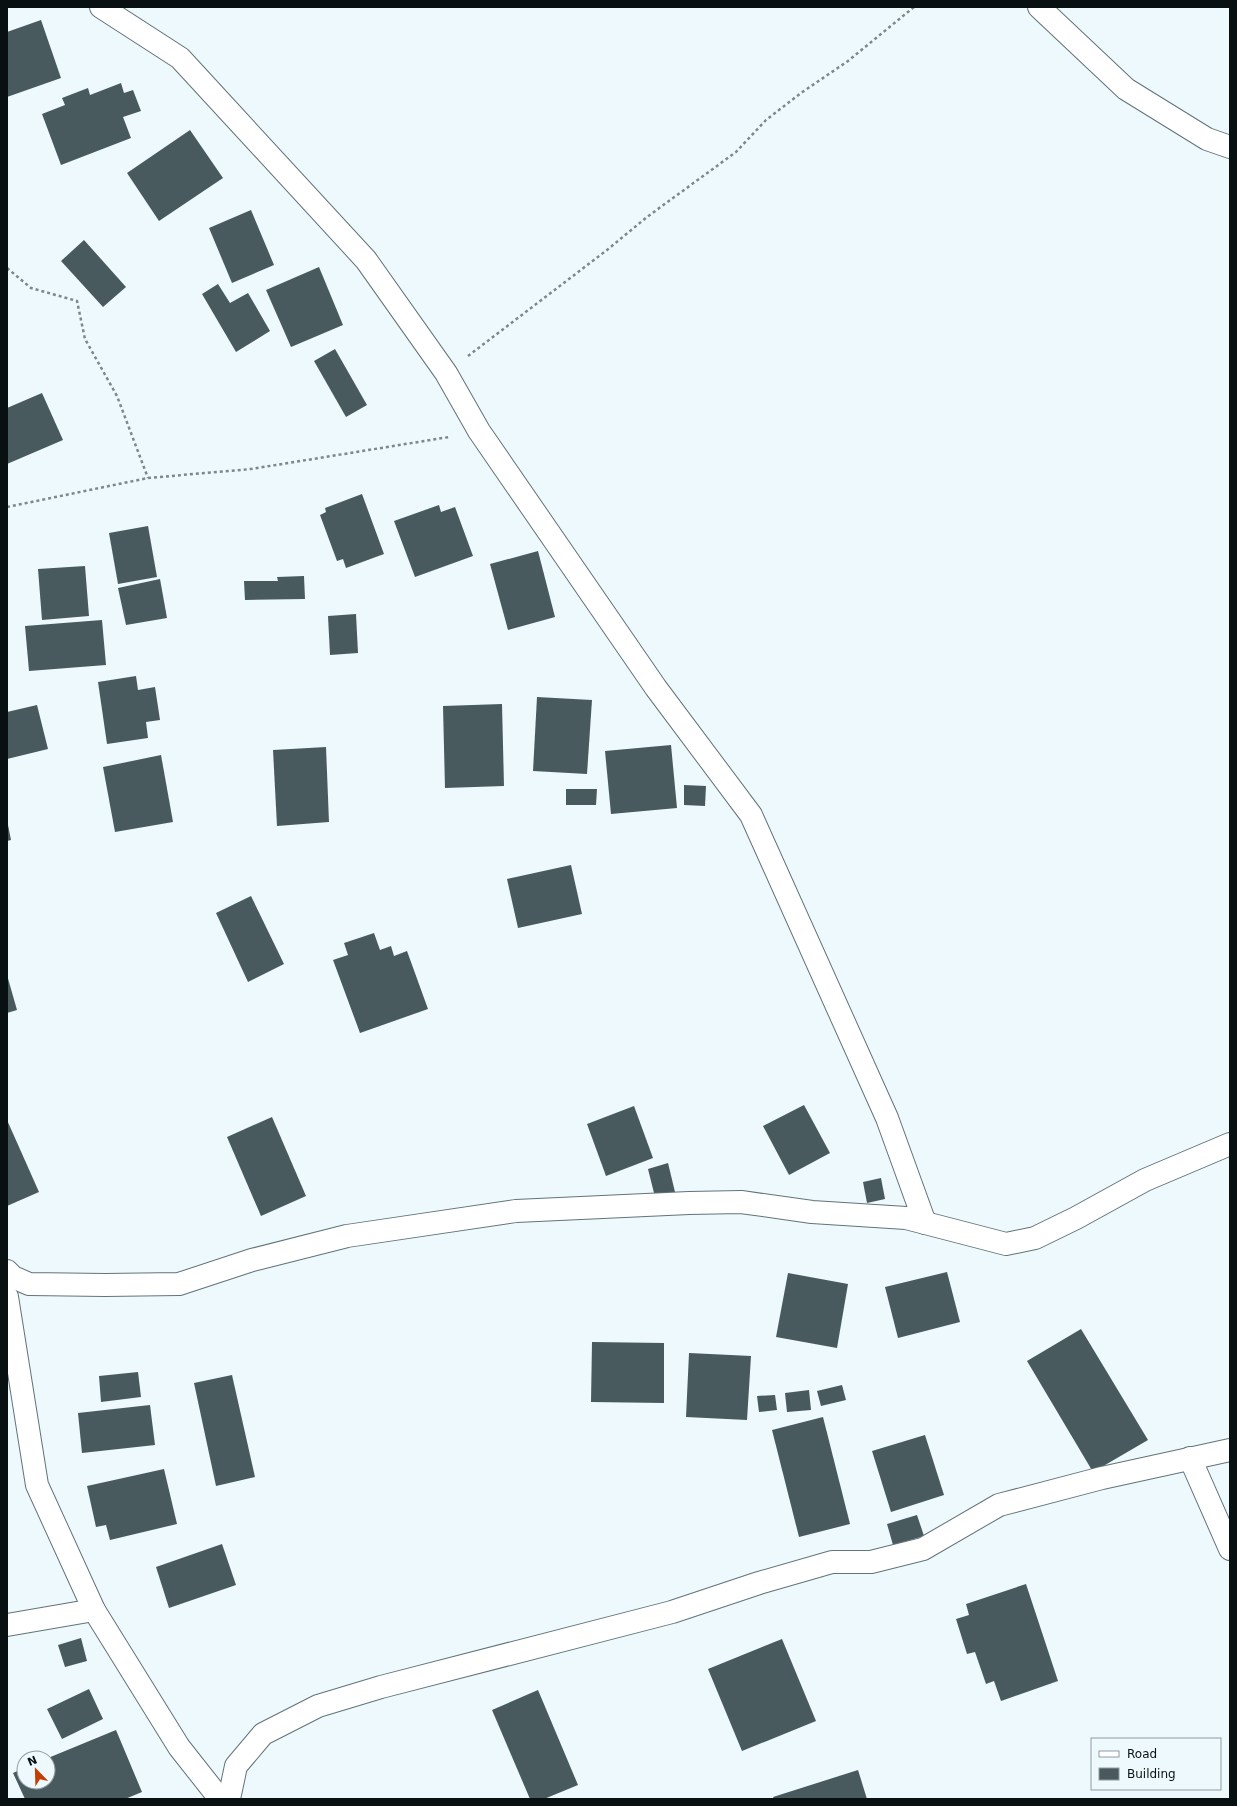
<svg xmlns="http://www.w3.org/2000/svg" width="1237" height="1806" font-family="'DejaVu Sans',sans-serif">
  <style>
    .building { fill: #495a5f }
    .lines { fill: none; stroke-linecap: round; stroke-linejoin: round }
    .street-casing { stroke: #627379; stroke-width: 24 }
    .path { stroke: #7e878a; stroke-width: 2.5; stroke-dasharray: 3 3; stroke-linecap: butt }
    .street { stroke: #fff; stroke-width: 22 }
  </style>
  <rect width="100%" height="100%" fill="#edf9fd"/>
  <g class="building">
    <path d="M 41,20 L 61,78 L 7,97 L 7,32 Z"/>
    <path d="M 121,83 L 124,93 L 133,90 L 141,111 L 123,117 L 131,138 L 61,165 L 42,114 L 65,105 L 62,98 L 88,88 L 90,95 Z"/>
    <path d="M 190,130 L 223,178 L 159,221 L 127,173 Z"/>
    <path d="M 251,210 L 274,265 L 232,283 L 209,228 Z"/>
    <path d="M 84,240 L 126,287 L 103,307 L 61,261 Z"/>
    <path d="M 319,267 L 343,325 L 291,347 L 266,290 Z"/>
    <path d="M 218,284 L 230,303 L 248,293 L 270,331 L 236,352 L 202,294 Z"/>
    <path d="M 335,349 L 367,405 L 346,417 L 314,361 Z"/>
    <path d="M 42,393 L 63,440 L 7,464 L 7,408 Z"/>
    <path d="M 362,494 L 384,554 L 346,568 L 343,559 L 337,561 L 320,515 L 326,512 L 325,508 Z"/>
    <path d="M 439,505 L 441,512 L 455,507 L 473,556 L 415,577 L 394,521 Z"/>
    <path d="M 148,526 L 157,577 L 118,584 L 109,533 Z"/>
    <path d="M 538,551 L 555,617 L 508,630 L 490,564 Z"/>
    <path d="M 85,566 L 89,616 L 42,620 L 38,569 Z"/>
    <path d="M 304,576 L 305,599 L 245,600 L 244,581 L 278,581 L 277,577 Z"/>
    <path d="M 160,579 L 167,618 L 126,625 L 118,588 Z"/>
    <path d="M 356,614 L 358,653 L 330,655 L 328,616 Z"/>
    <path d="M 102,620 L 106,665 L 29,671 L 25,626 Z"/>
    <path d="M 136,676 L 138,690 L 155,687 L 160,720 L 146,722 L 148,738 L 107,744 L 98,682 Z"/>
    <path d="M 537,697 L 592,700 L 587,774 L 533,771 Z"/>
    <path d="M 502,704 L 504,786 L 445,788 L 443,706 Z"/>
    <path d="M 37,705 L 48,749 L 7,759 L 7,712 Z"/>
    <path d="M 671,745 L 677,808 L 611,814 L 605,751 Z"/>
    <path d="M 326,747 L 329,822 L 277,826 L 273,750 Z"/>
    <path d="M 161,755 L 173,822 L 115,832 L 103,767 Z"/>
    <path d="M 684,785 L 706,786 L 705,806 L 684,805 Z"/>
    <path d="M 566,789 L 597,789 L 596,805 L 566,805 Z"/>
    <path d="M 7,820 L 11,840 L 7,841 Z"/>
    <path d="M 571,865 L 582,914 L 518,928 L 507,879 Z"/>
    <path d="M 251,896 L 284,964 L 248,982 L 216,913 Z"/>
    <path d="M 374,933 L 380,950 L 391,946 L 394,956 L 407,951 L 428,1009 L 360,1033 L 333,960 L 348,955 L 344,943 Z"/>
    <path d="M 7,975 L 17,1010 L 7,1013 Z"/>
    <path d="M 804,1105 L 830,1153 L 789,1175 L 763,1126 Z"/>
    <path d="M 634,1106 L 653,1158 L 606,1176 L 587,1124 Z"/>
    <path d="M 272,1117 L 306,1196 L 261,1216 L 227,1137 Z"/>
    <path d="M 7,1120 L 39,1192 L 7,1206 Z"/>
    <path d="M 668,1163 L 675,1192 L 655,1197 L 648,1169 Z"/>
    <path d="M 881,1178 L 885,1199 L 867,1203 L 863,1182 Z"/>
    <path d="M 947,1272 L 960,1322 L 898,1338 L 885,1287 Z"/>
    <path d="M 788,1273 L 848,1284 L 837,1348 L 776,1337 Z"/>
    <path d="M 1081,1329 L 1148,1440 L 1093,1472 L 1027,1361 Z"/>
    <path d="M 592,1342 L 664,1343 L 664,1403 L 591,1402 Z"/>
    <path d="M 689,1353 L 751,1356 L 747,1420 L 686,1417 Z"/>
    <path d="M 138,1372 L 141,1397 L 101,1402 L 99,1376 Z"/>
    <path d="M 232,1375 L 255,1477 L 216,1486 L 194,1383 Z"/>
    <path d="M 842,1385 L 846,1400 L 821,1406 L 817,1391 Z"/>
    <path d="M 809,1390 L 811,1410 L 787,1412 L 785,1393 Z"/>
    <path d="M 775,1395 L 777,1410 L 759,1412 L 757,1396 Z"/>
    <path d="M 150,1405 L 155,1445 L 82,1453 L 78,1413 Z"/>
    <path d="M 823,1417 L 850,1524 L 799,1537 L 772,1430 Z"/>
    <path d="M 925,1435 L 944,1495 L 891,1512 L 872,1451 Z"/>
    <path d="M 164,1469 L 177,1524 L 110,1540 L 106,1525 L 96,1527 L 87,1486 Z"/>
    <path d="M 917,1515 L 924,1536 L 893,1545 L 887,1524 Z"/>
    <path d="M 222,1544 L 236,1585 L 169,1608 L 156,1567 Z"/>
    <path d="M 1026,1584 L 1058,1681 L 1001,1701 L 994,1681 L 986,1684 L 975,1652 L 967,1654 L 956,1619 L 969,1615 L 966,1604 Z"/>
    <path d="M 81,1638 L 87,1661 L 65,1667 L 58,1645 Z"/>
    <path d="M 782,1639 L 816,1721 L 742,1751 L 708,1669 Z"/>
    <path d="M 89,1689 L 103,1719 L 62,1739 L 47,1709 Z"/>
    <path d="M 538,1690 L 578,1785 L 544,1799 L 530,1799 L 492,1710 Z"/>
    <path d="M 116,1730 L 142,1792 L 125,1799 L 25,1799 L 13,1773 L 24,1768 L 24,1782 L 48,1782 L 48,1758 Z"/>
    <path d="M 858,1770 L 867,1799 L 774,1799 L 773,1797 Z"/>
  </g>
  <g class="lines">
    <defs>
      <g id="street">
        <path d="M 101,7 L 180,58 L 366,260 L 446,373 L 479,431 L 656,688 L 751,815 L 887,1118 L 925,1223"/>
        <path d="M 1039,7 L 1126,89 L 1207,139 L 1230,147"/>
        <path d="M 7,1271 L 13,1277 L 29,1284 L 105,1285 L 179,1284 L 252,1260 L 347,1236 L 516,1211 L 689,1203 L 741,1202 L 812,1212 L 906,1218 L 1006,1244 L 1035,1238 L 1076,1218 L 1145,1180 L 1230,1144"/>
        <path d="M 7,1297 L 37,1485 L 94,1610 L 179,1747 L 220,1799"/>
        <path d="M 1190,1458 L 1230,1549"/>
        <path d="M 7,1625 L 94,1610"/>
        <path d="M 229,1799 L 236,1766 L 263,1734 L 318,1706 L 381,1687 L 672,1612 L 759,1583 L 832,1562 L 871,1562 L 923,1549 L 999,1505 L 1102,1478 L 1230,1450"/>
      </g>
    </defs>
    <use href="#street" class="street-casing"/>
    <g class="path">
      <path d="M 7,268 L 31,288 L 77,301 L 85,339 L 117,396 L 148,478"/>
      <path d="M 468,356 L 607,250 L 647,217 L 736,152 L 766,120 L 801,93 L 848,61 L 914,7"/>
      <path d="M 7,507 L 148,478 L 251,469 L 449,437"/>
    </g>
    <use href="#street" class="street"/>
  </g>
  <rect width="1237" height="1806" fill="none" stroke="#091012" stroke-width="16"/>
  <rect x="1091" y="1738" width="130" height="52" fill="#edf9fd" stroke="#929c9f"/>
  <rect x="1099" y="1751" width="20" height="6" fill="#ffffff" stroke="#929c9f"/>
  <text x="1127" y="1758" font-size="12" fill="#091012">Road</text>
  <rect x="1099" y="1768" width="20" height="12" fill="#495a5f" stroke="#929c9f"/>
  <text x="1127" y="1778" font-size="12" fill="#091012">Building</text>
  <g transform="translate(36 1770) rotate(337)"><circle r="19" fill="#edf9fd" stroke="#929c9f"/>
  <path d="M0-3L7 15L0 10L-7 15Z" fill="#c43d04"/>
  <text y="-6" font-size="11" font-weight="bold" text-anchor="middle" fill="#091012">N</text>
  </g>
</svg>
